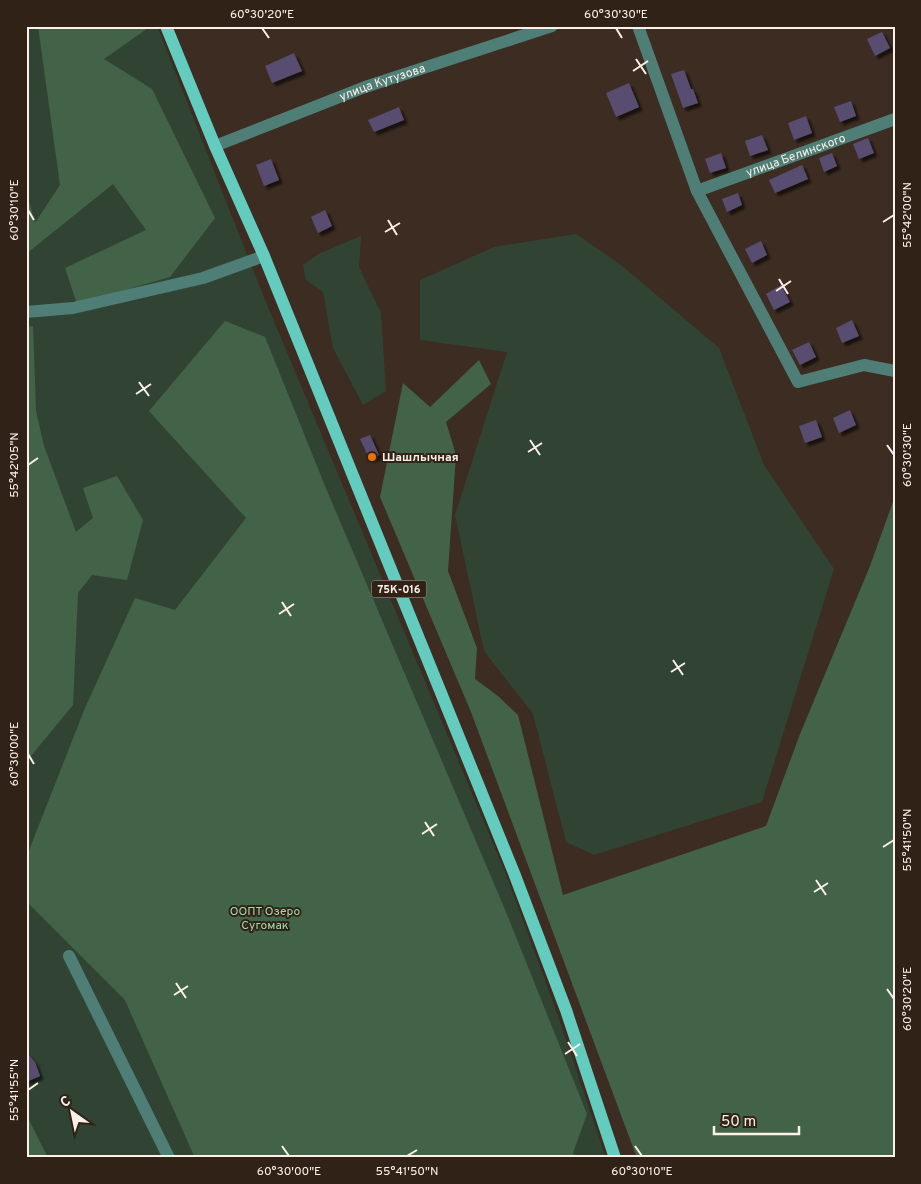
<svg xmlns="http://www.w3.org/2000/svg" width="921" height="1184" font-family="Overpass,sans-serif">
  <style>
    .green { fill: #314434 }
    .forest { fill: #436348 }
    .building { fill: #594d70; filter: url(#shadow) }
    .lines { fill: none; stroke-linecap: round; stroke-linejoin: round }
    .minor { stroke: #4f7e77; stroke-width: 12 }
    .major { stroke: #63ccbf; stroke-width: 12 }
    .ticks { fill: none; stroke: #fbf1e9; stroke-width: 2 }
    .food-dot { fill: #e8710a; stroke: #312217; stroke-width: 2 }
    .labels { text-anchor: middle; stroke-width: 4; stroke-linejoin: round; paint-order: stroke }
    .shield { fill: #312217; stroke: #beb3aa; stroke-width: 1 }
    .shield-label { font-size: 11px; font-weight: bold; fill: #fbf1e9 }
    .street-label { font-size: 12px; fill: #fbf1e9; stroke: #312217 }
    .poi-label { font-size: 12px; font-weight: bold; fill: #fbf1e9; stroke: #312217; text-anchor: start }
    .park-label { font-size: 12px; fill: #a4dcac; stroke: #312217 }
    .neatline { fill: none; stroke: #fbf1e9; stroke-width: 2 }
    .ticks-label { font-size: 12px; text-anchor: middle; fill: #fbf1e9 }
  </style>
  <defs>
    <filter id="shadow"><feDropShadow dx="3.5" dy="3.5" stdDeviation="1" flood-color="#0009"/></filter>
  </defs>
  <rect width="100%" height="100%" fill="#3c2c21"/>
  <g class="green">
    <path d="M 26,26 L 157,26 L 263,295 L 507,877 L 558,1016 L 606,1158 L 26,1158 Z"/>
    <path d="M 576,234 L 621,265 L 719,348 L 764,465 L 834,569 L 762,802 L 594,855 L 566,842 L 533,714 L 484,651 L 455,515 L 507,352 L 420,340 L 420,280 L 494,247 Z"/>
    <path d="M 361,236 L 359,267 L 381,313 L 386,391 L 363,405 L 333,348 L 323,292 L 306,280 L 303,265 L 320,253 Z"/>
  </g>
  <g class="forest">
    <path d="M 38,26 L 148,26 L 148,28 L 104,59 L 152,89 L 215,218 L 170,277 L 77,304 L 65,268 L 146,230 L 113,184 L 26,254 L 26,190 L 35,223 L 60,185 Z"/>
    <path d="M 225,321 L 265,337 L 325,486 L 506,912 L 587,1114 L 573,1153 L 577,1158 L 195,1158 L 125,1000 L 26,901 L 26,858 L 85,708 L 135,598 L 175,610 L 246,518 L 149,411 Z"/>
    <path d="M 33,326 L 36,411 L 44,446 L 76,532 L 93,518 L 83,488 L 117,476 L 143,520 L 127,580 L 92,575 L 78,593 L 73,705 L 26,762 L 26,327 Z"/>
    <path d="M 479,360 L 491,384 L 446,422 L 456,455 L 448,571 L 477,648 L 475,679 L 498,696 L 518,715 L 563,895 L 766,826 L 800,734 L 870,566 L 895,496 L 895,1158 L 637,1158 L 471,712 L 380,497 L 403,383 L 430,407 Z"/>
    <path d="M 26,1114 L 48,1158 L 26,1158 Z"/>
  </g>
  <g class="building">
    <path d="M 882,32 L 890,48 L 875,56 L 867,39 Z"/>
    <path d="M 294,53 L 302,71 L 272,83 L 265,66 Z"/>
    <path d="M 684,70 L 691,89 L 693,89 L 698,103 L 683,108 L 671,74 Z"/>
    <path d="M 629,83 L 639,107 L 616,117 L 606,93 Z"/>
    <path d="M 851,101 L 856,116 L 840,122 L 834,107 Z"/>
    <path d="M 399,107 L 404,120 L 374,132 L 368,120 Z"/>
    <path d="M 806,116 L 812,133 L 794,140 L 788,123 Z"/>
    <path d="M 762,135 L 768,150 L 750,156 L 745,141 Z"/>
    <path d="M 868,138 L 874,153 L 859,159 L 853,144 Z"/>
    <path d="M 721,153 L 726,168 L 710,173 L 705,159 Z"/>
    <path d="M 832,153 L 837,166 L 824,172 L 819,158 Z"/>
    <path d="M 271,159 L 279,180 L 264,186 L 256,165 Z"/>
    <path d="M 802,165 L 808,179 L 775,193 L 769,180 Z"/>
    <path d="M 738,193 L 742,205 L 727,212 L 722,199 Z"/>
    <path d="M 325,210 L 332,226 L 318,233 L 311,217 Z"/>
    <path d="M 761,241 L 767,255 L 752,263 L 745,249 Z"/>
    <path d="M 781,285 L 790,302 L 774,310 L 766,294 Z"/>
    <path d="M 852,320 L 859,336 L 842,343 L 836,328 Z"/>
    <path d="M 809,342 L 816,357 L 800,365 L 792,350 Z"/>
    <path d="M 850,410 L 856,425 L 839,433 L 833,418 Z"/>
    <path d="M 816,420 L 822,437 L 805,443 L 799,426 Z"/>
    <path d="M 370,435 L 379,455 L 370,460 L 360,439 Z"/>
    <path d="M 26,1052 L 35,1062 L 40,1076 L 26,1082 Z"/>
  </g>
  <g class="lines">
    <g class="minor">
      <path d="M 638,26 L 697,191 L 798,382 L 864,365 L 895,371"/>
      <path id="s1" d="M 215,146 L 365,87 L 552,26"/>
      <path id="s2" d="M 697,191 L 895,119"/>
      <path d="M 26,312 L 73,308 L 203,278 L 264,256"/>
      <path d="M 69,956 L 169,1158"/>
    </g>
    <path class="major" d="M 166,26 L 215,146 L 264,256 L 514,873 L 566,1010 L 615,1158"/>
  </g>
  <path class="ticks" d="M 262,28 L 269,38M 616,28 L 622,38M 636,59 L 646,74M 633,71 L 648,61M 28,210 L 34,220M 388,220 L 397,235M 883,222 L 894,215M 385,232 L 400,223M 779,279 L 788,294M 776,291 L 791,281M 139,382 L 149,396M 136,394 L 151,384M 530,440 L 540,455M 887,445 L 894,455M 528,452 L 542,443M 28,465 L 38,458M 282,602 L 291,616M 279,614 L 294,604M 673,660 L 683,675M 671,672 L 685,663M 28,754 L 34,764M 425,822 L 434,836M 422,834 L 437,824M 883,847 L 894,840M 816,880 L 826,895M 814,892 L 828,883M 176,983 L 186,998M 887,989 L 894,999M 174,995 L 188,986M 568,1042 L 577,1056M 565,1054 L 580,1044M 28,1090 L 38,1083M 282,1146 L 289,1156M 635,1146 L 642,1156M 407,1156 L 417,1150"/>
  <circle class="food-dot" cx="372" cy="457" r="5"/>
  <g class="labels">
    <rect class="shield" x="371.5" y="580.5" width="55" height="17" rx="4"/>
    <g class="shield-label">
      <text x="399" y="593">75К-016</text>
    </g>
    <g class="street-label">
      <text dy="4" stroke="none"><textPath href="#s1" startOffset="179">улица Кутузова</textPath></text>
      <text dy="4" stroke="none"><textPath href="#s2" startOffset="105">улица Белинского</textPath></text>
    </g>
    <g class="poi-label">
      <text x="382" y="461">Шашлычная</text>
    </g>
    <g class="park-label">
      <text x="265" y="915">ООПТ Озеро<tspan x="265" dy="14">Сугомак</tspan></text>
    </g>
  </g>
  <rect width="921" height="1184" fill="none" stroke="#312217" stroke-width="55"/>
  <g transform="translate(72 1112) rotate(327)" stroke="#312217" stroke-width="4" paint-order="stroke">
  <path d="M0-4L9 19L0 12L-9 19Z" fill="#fbf1e9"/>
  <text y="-8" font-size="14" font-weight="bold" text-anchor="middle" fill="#fbf1e9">С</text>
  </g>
  <path d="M714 1126v8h85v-8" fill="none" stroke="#fbf1e9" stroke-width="2.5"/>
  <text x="721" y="1126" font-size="15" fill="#fbf1e9" stroke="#312217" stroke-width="4" paint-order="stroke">50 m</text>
  <rect x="28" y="28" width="866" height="1128" class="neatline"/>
  <g class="ticks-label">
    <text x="262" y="18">60°30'20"E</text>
    <text x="616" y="18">60°30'30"E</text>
    <text transform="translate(14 210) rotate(-90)" y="4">60°30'10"E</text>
    <text transform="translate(907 215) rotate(-90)" y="4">55°42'00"N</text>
    <text transform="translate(907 455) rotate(-90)" y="4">60°30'30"E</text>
    <text transform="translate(14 465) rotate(-90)" y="4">55°42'05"N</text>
    <text transform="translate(14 754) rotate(-90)" y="4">60°30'00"E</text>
    <text transform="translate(907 840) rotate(-90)" y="4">55°41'50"N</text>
    <text transform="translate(907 999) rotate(-90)" y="4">60°30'20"E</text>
    <text transform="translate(14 1090) rotate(-90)" y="4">55°41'55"N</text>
    <text x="289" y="1175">60°30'00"E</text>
    <text x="407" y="1175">55°41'50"N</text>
    <text x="642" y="1175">60°30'10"E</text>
  </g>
</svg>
